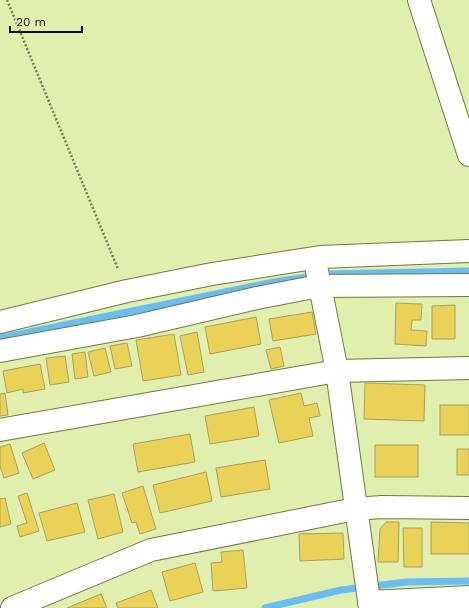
<svg xmlns="http://www.w3.org/2000/svg" width="469" height="608" font-family="'Work Sans',sans-serif">
  <style>
    .lines { fill: none; stroke-linecap: round; stroke-linejoin: round }
    .stream { stroke: #67bdf4; stroke-width: 7 }
    .building { fill: #e9d257; stroke: #aca05f }
    .minor-casing { stroke: #6e7b3d; stroke-width: 24 }
    .path { stroke: #737d54; stroke-width: 2.5; stroke-dasharray: 2 2; stroke-linecap: butt }
    .minor { stroke: #fff; stroke-width: 22 }
  </style>
  <rect width="100%" height="100%" fill="#e0efad"/>
  <g class="lines">
    <g class="stream">
      <path d="M 0,338 L 274,282 L 326,274 L 469,271"/>
      <path d="M 265,608 L 341,590 L 407,582 L 469,581"/>
    </g>
  </g>
  <g class="building">
    <path d="M 396,303 L 422,304 L 421,320 L 412,320 L 411,330 L 427,331 L 426,346 L 395,344 Z"/>
    <path d="M 455,305 L 455,339 L 432,339 L 432,306 Z"/>
    <path d="M 312,312 L 316,334 L 273,341 L 269,319 Z"/>
    <path d="M 256,317 L 261,344 L 210,354 L 205,327 Z"/>
    <path d="M 197,332 L 204,372 L 188,375 L 180,336 Z"/>
    <path d="M 174,334 L 181,375 L 143,381 L 136,340 Z"/>
    <path d="M 127,343 L 132,366 L 115,369 L 110,346 Z"/>
    <path d="M 280,347 L 284,366 L 271,369 L 266,350 Z"/>
    <path d="M 105,348 L 111,372 L 94,376 L 88,352 Z"/>
    <path d="M 85,352 L 88,377 L 75,379 L 72,354 Z"/>
    <path d="M 65,356 L 69,382 L 50,385 L 46,358 Z"/>
    <path d="M 40,364 L 45,389 L 23,393 L 23,389 L 7,393 L 3,371 Z"/>
    <path d="M 365,383 L 425,385 L 424,421 L 364,419 Z"/>
    <path d="M 5,393 L 8,415 L 0,416 L 0,394 Z"/>
    <path d="M 301,393 L 304,406 L 317,403 L 320,416 L 309,418 L 313,436 L 279,443 L 269,400 Z"/>
    <rect x="440" y="405" width="29" height="30"/>
    <path d="M 254,407 L 259,436 L 210,444 L 205,416 Z"/>
    <path d="M 190,434 L 195,462 L 138,472 L 133,444 Z"/>
    <path d="M 44,443 L 55,470 L 33,479 L 22,453 Z"/>
    <path d="M 10,444 L 19,473 L 4,478 L 0,466 L 0,447 Z"/>
    <rect x="375" y="445" width="43" height="32"/>
    <rect x="457" y="449" width="12" height="26"/>
    <path d="M 265,460 L 270,489 L 221,497 L 216,468 Z"/>
    <path d="M 206,472 L 212,501 L 160,513 L 153,485 Z"/>
    <path d="M 143,486 L 156,529 L 140,534 L 136,522 L 132,523 L 122,493 Z"/>
    <path d="M 27,493 L 39,531 L 20,537 L 17,526 L 27,523 L 18,496 Z"/>
    <path d="M 114,494 L 123,532 L 98,539 L 88,500 Z"/>
    <path d="M 5,498 L 11,524 L 0,527 L 0,499 Z"/>
    <path d="M 77,503 L 85,532 L 47,541 L 39,513 Z"/>
    <path d="M 386,522 L 399,522 L 398,562 L 378,562 L 380,529 Z"/>
    <path d="M 431,522 L 469,523 L 469,554 L 431,554 Z"/>
    <path d="M 403,528 L 422,528 L 422,567 L 404,567 Z"/>
    <path d="M 343,533 L 344,559 L 300,561 L 299,534 Z"/>
    <path d="M 243,550 L 247,588 L 213,591 L 211,563 L 222,562 L 221,552 Z"/>
    <path d="M 195,563 L 203,592 L 170,601 L 162,572 Z"/>
    <path d="M 151,590 L 158,608 L 118,608 L 116,603 Z"/>
    <path d="M 101,594 L 107,608 L 67,608 Z"/>
  </g>
  <g class="lines">
    <defs>
      <g id="minor">
        <path d="M 419,0 L 469,155"/>
        <path d="M 317,271 L 337,371 L 370,608"/>
        <path d="M 0,322 L 127,291 L 212,274 L 320,257 L 469,251"/>
        <path d="M 0,351 L 137,326 L 257,298 L 319,286 L 469,285"/>
        <path d="M 0,430 L 337,371 L 469,368"/>
        <path d="M 369,602 L 469,597"/>
        <path d="M 12,608 L 151,550 L 355,509 L 382,507 L 469,508"/>
      </g>
    </defs>
    <use href="#minor" class="minor-casing"/>
    <path class="path" d="M 7,0 L 118,269"/>
    <use href="#minor" class="minor"/>
  </g>
  <path d="M10 26v6h72v-6" fill="none" stroke="#0d1100" stroke-width="2"/>
  <text x="16" y="26" font-size="12" fill="#0d1100" stroke="#e0efad" stroke-width="3" paint-order="stroke">20 m</text>
</svg>
